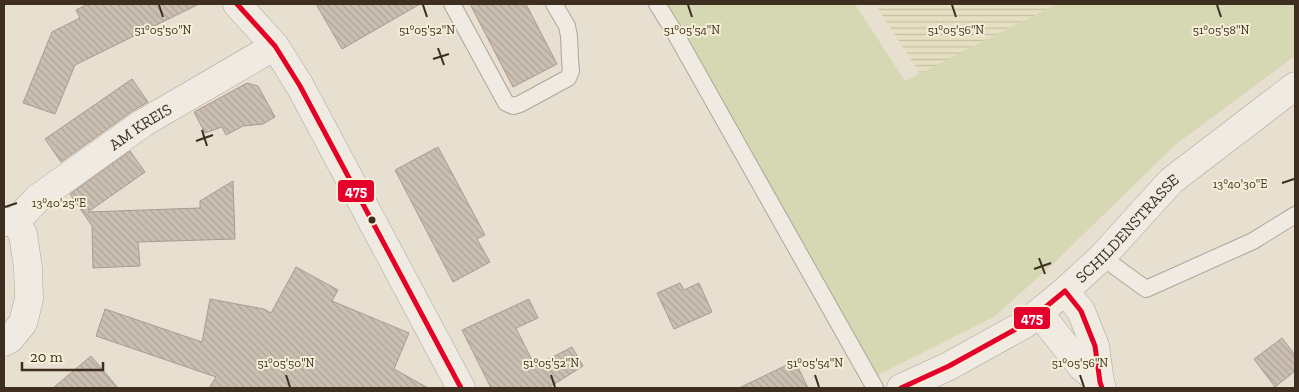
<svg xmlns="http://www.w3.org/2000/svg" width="1299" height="392" font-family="'Zilla Slab',serif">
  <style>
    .farmland { fill: url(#farmland-rules) }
    .grass { fill: #d6d7b3 }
    .building { fill: url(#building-back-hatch); stroke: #a89c90 }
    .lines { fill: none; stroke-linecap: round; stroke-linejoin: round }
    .service-casing { stroke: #ada599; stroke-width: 18 }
    .minor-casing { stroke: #ada599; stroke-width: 29 }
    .tertiary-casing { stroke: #ada599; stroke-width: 29 }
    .service { stroke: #efebe3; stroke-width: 16 }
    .minor { stroke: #efebe3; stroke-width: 28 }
    .tertiary { stroke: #efebe3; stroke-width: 28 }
    .bus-1-casing { stroke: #f7eed8; stroke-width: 9 }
    .bus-1 { stroke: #e4002b; stroke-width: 5 }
    .ticks { fill: none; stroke: #3d2e20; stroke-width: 2 }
    .bus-dot { fill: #3d2e20; stroke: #f7eed8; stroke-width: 2 }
    .labels { text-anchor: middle; stroke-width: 4; stroke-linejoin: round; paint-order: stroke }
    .street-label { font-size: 16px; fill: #3d2e20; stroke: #f7eed8 }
    .ticks-label { font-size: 12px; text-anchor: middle; fill: #3d2e20; stroke: #f7eed8; stroke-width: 4; stroke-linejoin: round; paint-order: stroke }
    .line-badge { stroke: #f7eed8; stroke-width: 2 }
    .badge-label { font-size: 14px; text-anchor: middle; font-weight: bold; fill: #fff }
  </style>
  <defs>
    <pattern id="farmland-rules" width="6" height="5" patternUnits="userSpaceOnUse" patternTransform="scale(1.25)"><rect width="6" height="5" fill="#e6dfc2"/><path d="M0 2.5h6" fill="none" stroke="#c6c0a6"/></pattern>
    <pattern id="building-back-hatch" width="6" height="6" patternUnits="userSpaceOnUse" patternTransform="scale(1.25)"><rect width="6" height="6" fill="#cbbfb2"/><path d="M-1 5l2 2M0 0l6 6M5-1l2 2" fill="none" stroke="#afa499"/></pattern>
  </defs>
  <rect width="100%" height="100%" fill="#e7e0d1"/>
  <path class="farmland" d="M 875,4 L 1057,4 L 920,74 Z"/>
  <path class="grass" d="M 662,4 L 855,4 L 905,81 L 1057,4 L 1295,4 L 1295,56 L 1175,145 L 1052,265 L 994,317 L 876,376 Z"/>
  <g class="building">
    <path d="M 88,4 L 199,4 L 75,65 L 55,114 L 23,103 L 52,32 L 80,18 L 76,10 Z"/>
    <path d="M 316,4 L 420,4 L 342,49 Z"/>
    <path d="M 470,4 L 526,4 L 557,64 L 513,87 Z"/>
    <path d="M 132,79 L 148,102 L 134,110 L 61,162 L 45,139 Z"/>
    <path d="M 247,83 L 258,86 L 275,117 L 263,124 L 243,126 L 226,135 L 222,127 L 205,133 L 194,112 Z"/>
    <path d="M 438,147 L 485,235 L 477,239 L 490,262 L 453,282 L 395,170 Z"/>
    <path d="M 130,151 L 145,172 L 88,212 L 200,208 L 200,201 L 233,181 L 235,239 L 138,242 L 140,266 L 93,268 L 92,226 L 70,194 Z"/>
    <path d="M 296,267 L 338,290 L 332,301 L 409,333 L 394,369 L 428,388 L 209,388 L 216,377 L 96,336 L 105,309 L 202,342 L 210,299 L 264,309 L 271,313 Z"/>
    <path d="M 680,283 L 684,290 L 699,283 L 712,312 L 674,329 L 657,293 Z"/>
    <path d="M 529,299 L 538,318 L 516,328 L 535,366 L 572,347 L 583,366 L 548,388 L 491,388 L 462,330 Z"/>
    <path d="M 1282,338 L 1295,355 L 1295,371 L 1275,387 L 1254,359 Z"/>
    <path d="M 91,356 L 118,388 L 53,388 Z"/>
    <path d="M 795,361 L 808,388 L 739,388 Z"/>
  </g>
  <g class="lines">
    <defs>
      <g id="service">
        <path d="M 452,4 L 506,103 L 513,106 L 520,104 L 568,78 L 571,71 L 570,60 L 569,36 L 567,26 L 554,4"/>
        <path d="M 657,4 L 675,33 L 875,388"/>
        <path d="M 1102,257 L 1146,289 L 1253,241 L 1295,215"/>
      </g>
      <g id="minor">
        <path d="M 4,222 L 15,222 L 23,234 L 28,268 L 29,299 L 23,323 L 10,339 L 4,342"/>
        <path id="s1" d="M 15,222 L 38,198 L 143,123 L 275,46"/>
        <path d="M 1065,291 L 1081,311 L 1095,346 L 1100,382 L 1102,388"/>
        <path d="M 1039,313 L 1082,367 L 1100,382"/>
      </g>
      <g id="tertiary">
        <path d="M 237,4 L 275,46 L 300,86 L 461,388"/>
        <path id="s2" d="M 901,388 L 949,366 L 1025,324 L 1065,291 L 1102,257 L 1171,181 L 1295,86"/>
      </g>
    </defs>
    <use href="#service" class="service-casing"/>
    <use href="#minor" class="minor-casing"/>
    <use href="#tertiary" class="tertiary-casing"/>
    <use href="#service" class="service"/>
    <use href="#minor" class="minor"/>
    <use href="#tertiary" class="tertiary"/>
    <defs>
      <g id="bus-1">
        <path d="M 237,4 L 275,46 L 300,86 L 461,388"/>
        <path d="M 901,388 L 949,366 L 1025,324 L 1065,291 L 1081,311 L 1095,346 L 1100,382 L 1102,388"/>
      </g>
    </defs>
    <use href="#bus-1" class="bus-1-casing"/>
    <use href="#bus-1" class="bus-1"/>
  </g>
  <path class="ticks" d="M 159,5 L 163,17M 423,5 L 427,17M 688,5 L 692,17M 952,5 L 956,17M 1217,5 L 1221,17M 438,48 L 444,65M 433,59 L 449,54M 202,130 L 207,146M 196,141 L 213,135M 1282,183 L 1294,179M 5,207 L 17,203M 1039,258 L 1045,274M 1034,269 L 1051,263M 286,375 L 290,387M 551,375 L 555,387M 815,375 L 819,387M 1080,375 L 1084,387"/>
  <circle class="bus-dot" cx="372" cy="220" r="4.5"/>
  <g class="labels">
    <g class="street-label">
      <text dy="6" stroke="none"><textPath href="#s1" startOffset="158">AM KREIS</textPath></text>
      <text dy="6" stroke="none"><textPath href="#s2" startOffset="280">SCHILDENSTRASSE</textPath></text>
    </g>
  </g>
  <g class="ticks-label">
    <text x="1221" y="34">51°05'58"N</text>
    <text x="163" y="34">51°05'50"N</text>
    <text x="427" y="34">51°05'52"N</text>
    <text x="692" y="34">51°05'54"N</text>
    <text x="956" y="34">51°05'56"N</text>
    <text x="1240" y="188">13°40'30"E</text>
    <text x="59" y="207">13°40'25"E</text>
    <text x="286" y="367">51°05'50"N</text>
    <text x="551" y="367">51°05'52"N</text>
    <text x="815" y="367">51°05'54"N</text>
    <text x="1080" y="367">51°05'56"N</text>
  </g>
  <g class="line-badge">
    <rect x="337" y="179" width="38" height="24" rx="5" fill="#e4002b"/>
    <rect x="1013" y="306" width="38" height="24" rx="5" fill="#e4002b"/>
  </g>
  <g class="badge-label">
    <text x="356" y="196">475</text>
    <text x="1032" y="323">475</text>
  </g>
  <rect width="1299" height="392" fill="none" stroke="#3d2e20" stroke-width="10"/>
  <path d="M22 362v8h81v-8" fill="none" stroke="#3d2e20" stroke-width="2.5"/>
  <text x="30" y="362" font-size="15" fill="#3d2e20" stroke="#f7eed8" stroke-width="4" paint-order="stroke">20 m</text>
</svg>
